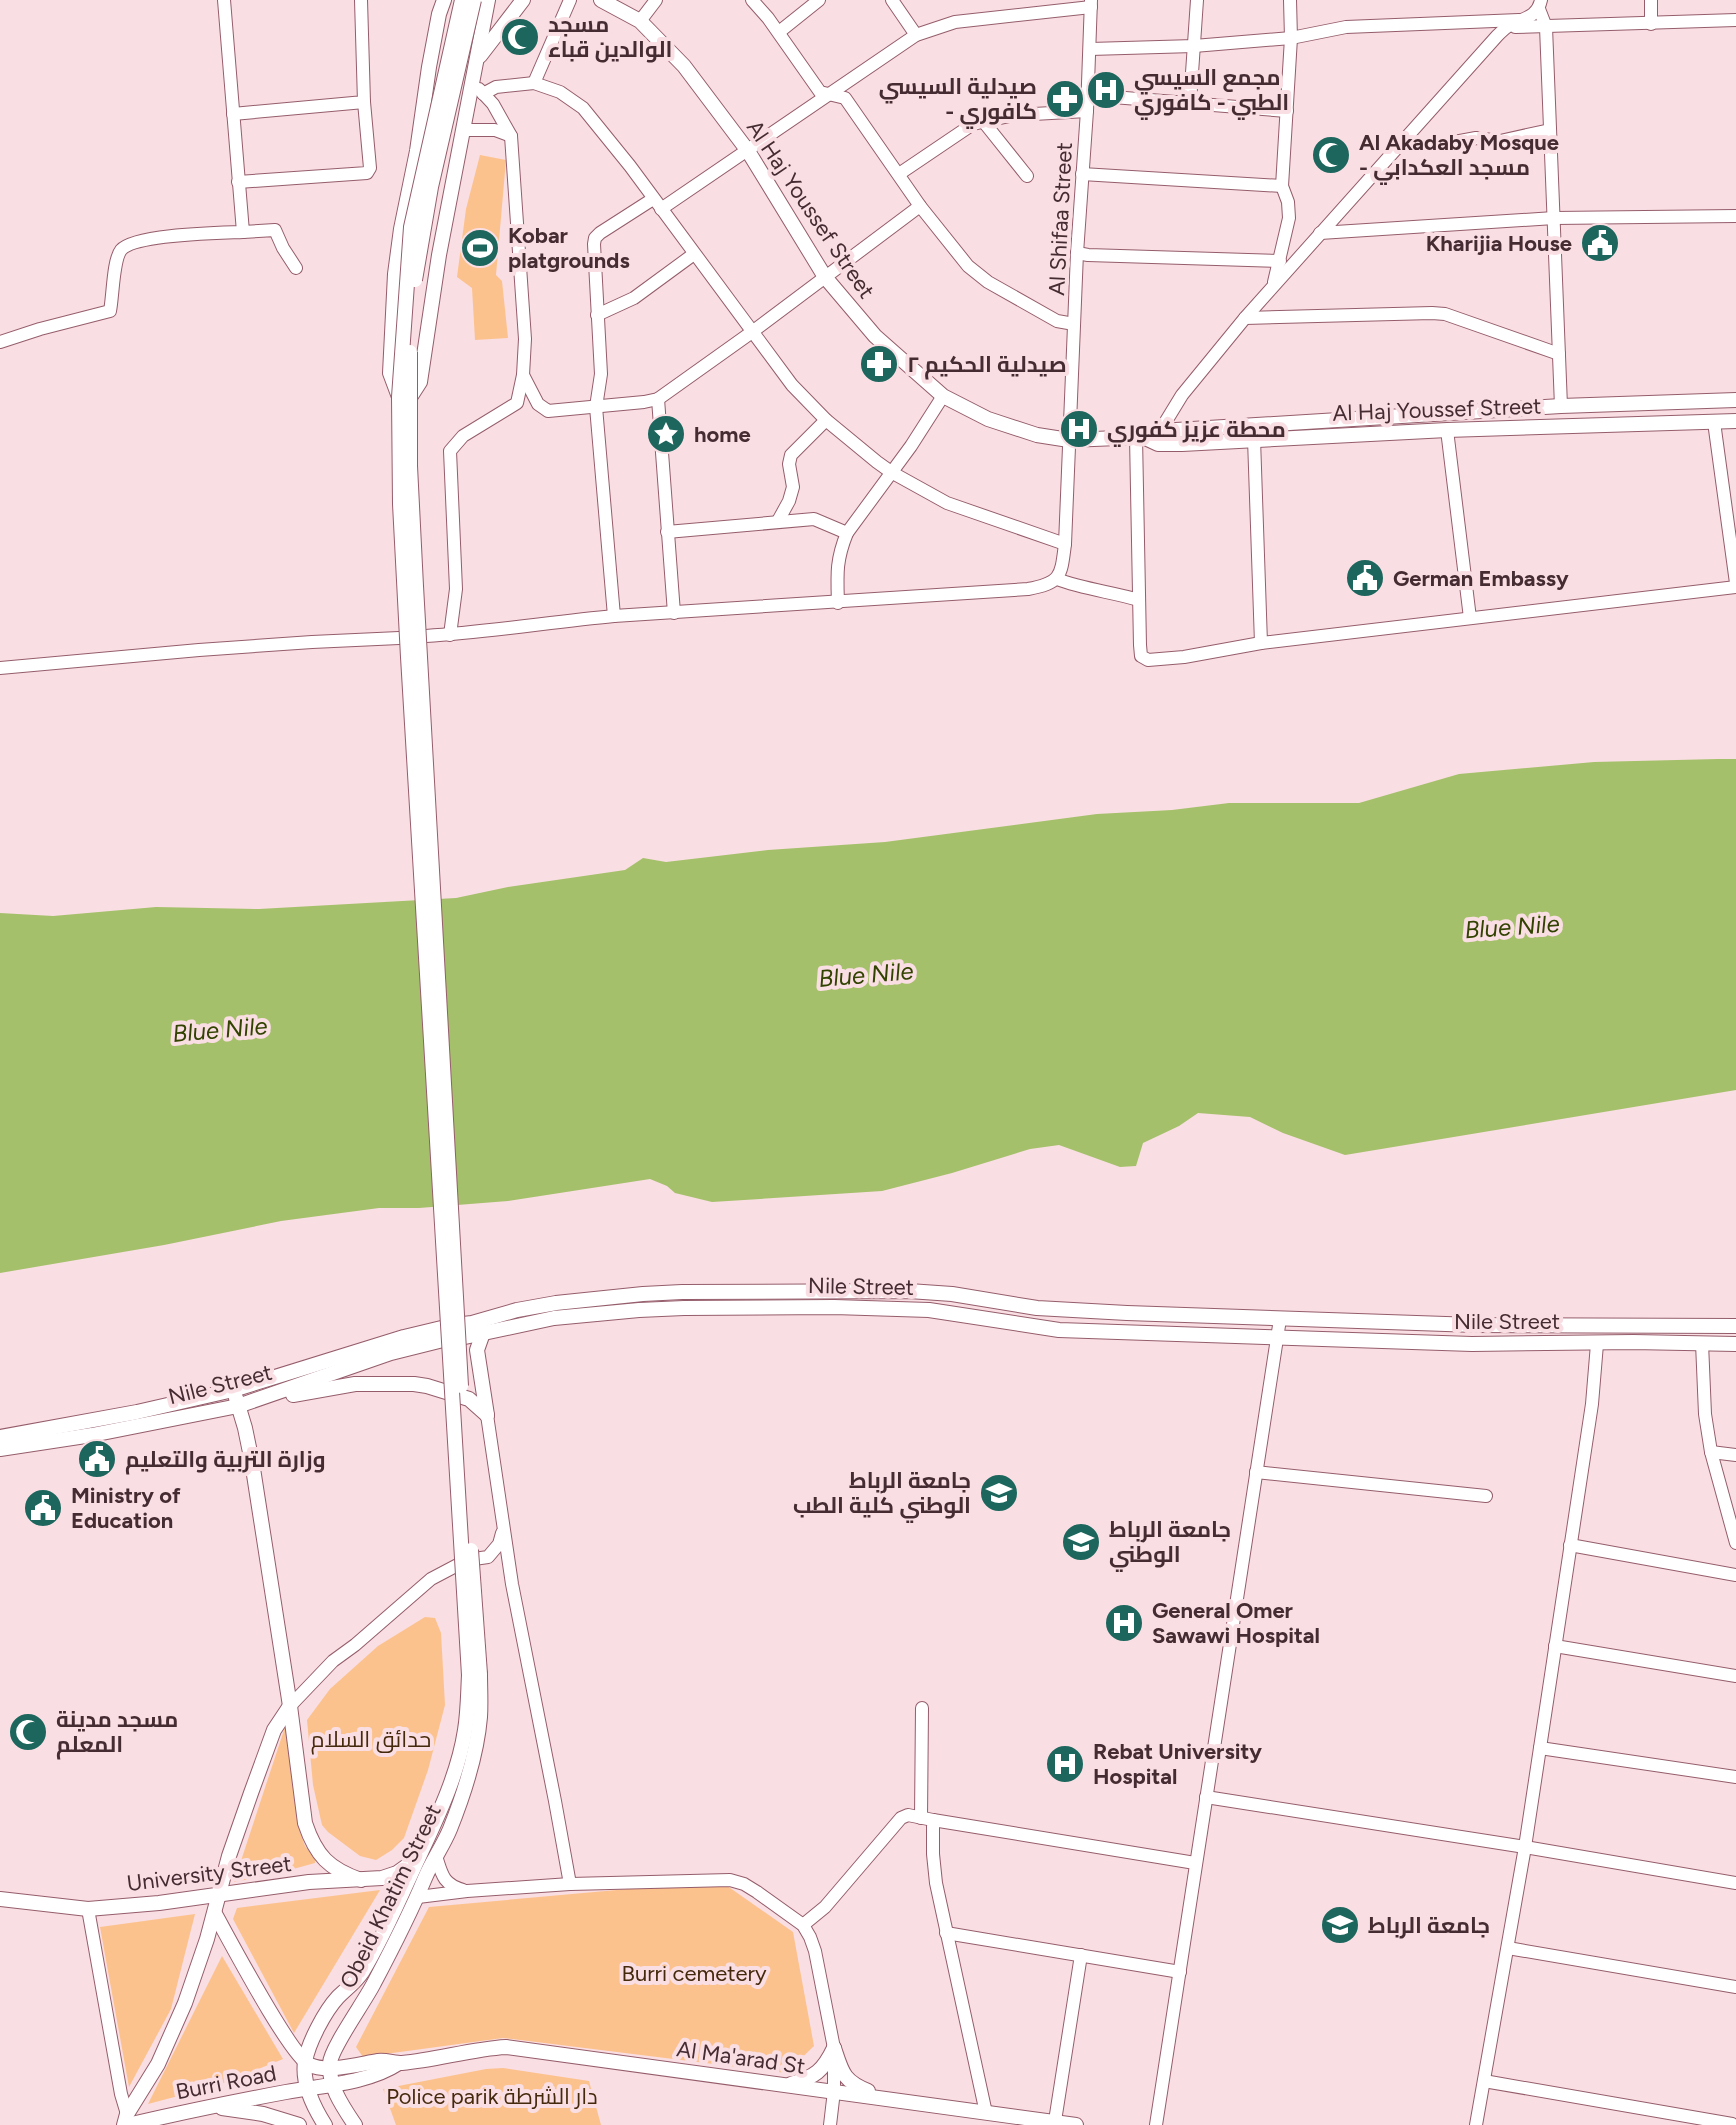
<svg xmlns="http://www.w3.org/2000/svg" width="1736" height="2125" font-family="Figtree,Cairo,sans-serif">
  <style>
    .green { fill: #fcc28d }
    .water { fill: #a5c06a }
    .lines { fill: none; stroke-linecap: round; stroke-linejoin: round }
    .minor-casing { stroke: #955d6b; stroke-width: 14 }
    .major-casing { stroke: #955d6b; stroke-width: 16 }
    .minor { stroke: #fff; stroke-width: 12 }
    .major { stroke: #fff; stroke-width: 14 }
    .major-bridge-casing { stroke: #955d6b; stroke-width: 16; stroke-linecap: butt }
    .major-bridge { stroke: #fff; stroke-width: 14 }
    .labels { text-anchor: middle; stroke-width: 8; stroke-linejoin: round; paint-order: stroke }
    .poi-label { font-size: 22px; font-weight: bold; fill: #452c32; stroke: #f9dee3; text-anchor: start }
    .street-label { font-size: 22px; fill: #452c32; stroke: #f9dee3 }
    .park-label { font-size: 22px; fill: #45290c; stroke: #f9dee3 }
    .water-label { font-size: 24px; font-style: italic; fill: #324200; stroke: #f9dee3 }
  </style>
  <rect width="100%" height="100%" fill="#f9dee3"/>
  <g class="green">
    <path d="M 480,155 L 506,160 L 496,275 L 502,281 L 508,338 L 475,340 L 472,288 L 457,277 L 466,209 Z"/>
    <path d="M 425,1617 L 435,1618 L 441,1633 L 445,1705 L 428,1770 L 404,1838 L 392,1850 L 376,1860 L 360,1856 L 328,1832 L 322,1825 L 313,1785 L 307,1720 L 330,1689 L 378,1646 Z"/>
    <path d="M 285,1727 L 293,1771 L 300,1832 L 305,1846 L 315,1859 L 315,1863 L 275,1874 L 234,1882 Z"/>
    <path d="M 723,1883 L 793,1932 L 814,2046 L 786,2073 L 503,2038 L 363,2057 L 356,2047 L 429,1907 L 650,1887 Z"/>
    <path d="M 380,1890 L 294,2033 L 233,1919 L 237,1908 Z"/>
    <path d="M 195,1914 L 171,2009 L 129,2087 L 100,1927 Z"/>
    <path d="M 222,1956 L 283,2059 L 216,2086 L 148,2104 Z"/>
    <path d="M 503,2068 L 589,2081 L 601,2125 L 396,2125 L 383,2089 L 486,2069 Z"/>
  </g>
  <path class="water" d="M 1718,759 L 1736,759 L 1736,1090 L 1345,1155 L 1283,1133 L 1250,1117 L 1198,1113 L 1179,1126 L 1143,1143 L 1136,1166 L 1120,1167 L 1059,1145 L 1030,1149 L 952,1173 L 882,1191 L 712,1202 L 675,1193 L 667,1186 L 650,1179 L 508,1201 L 419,1208 L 379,1208 L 281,1221 L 164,1245 L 0,1273 L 0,913 L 53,916 L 156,907 L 259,909 L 456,898 L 508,887 L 625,870 L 643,858 L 666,862 L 768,850 L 885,842 L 1097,814 L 1172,810 L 1229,803 L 1359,803 L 1459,774 L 1594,762 Z"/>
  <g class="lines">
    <defs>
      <g id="minor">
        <path d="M 224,0 L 243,232 L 275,230 L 283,248 L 296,268"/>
        <path d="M 752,0 L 768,18 L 820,92 L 845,98 L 920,206 L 968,266 L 988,282 L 1057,321 L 1074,324"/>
        <path d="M 892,0 L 916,35"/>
        <path d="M 1651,0 L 1651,24"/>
        <path d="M 1539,9 L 1546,27 L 1561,406"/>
        <path d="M 640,21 L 656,0"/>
        <path d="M 1515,27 L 1736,20"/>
        <path d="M 779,32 L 819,0"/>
        <path d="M 1090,49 L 1194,46 L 1291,38 L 1346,27 L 1519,20"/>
        <path d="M 534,83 L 570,0"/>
        <path d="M 483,94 L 496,87 L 534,83 L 560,92 L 583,108 L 630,166 L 792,385 L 826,420 L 877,462 L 891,472 L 947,503 L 1065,544"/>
        <path d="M 1088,95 L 1287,111"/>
        <path d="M 1190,102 L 1197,0"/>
        <path d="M 233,114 L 364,102 L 361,0"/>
        <path d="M 983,121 L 1027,176"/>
        <path d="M 463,130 L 495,130 L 511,136"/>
        <path d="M 1405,140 L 1423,146 L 1433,146 L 1476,138 L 1500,141 L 1550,130"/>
        <path d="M 899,174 L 973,124 L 1014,115 L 1087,111"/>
        <path d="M 1082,174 L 1282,186"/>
        <path d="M 238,182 L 367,173 L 370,168 L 364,102"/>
        <path d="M 661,209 L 916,35 L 955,22 L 1091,7"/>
        <path d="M 1320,233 L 1554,218 L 1736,216"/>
        <path d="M 1077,253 L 1088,255 L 1280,261"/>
        <path d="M 1274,282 L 1289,218 L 1288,202 L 1282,186 L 1291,38 L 1290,0"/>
        <path d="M 597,315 L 634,298 L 694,254"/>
        <path d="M 1245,318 L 1432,313 L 1445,314 L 1559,354"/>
        <path d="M 0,342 L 40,329 L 110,311 C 113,296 113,260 121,250 C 135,234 220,233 243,232"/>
        <path d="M 523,375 L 538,404 L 548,411 L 644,402 L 658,399 L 752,332 L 920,206"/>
        <path d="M 658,399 L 674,613"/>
        <path d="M 1714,422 L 1736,583"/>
        <path d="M 1447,430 L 1470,618"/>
        <path d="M 1159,436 L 1160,431 L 1182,395 L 1245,318 L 1497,36 C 1500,33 1503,30 1507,27 C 1521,18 1537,19 1541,0"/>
        <path d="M 1136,437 L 1140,645 L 1141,656 L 1148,660 L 1184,657 L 1261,643 L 1736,587"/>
        <path d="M 1254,439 L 1261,643"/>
        <path d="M 778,521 L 789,501 L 793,487 L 789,464 L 791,455 L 826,420"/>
        <path d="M 667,532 L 814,519 L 847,533 L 911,446 L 943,396"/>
        <path d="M 1057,579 C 1083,589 1112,592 1139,600"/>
        <path d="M 838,603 C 837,574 836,560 847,533"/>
        <path d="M 614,616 L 596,407 L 601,374 L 594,244 L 595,238 L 600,233 L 653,199"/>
        <path d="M 450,635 L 456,589 L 450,451 L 463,436 L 517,403 L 523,375 L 525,339 L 511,136 L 493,104 L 479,89"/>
        <path d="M 426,636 C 489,632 551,622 614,616 L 1028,589 C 1062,583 1061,575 1065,544 L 1077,253 L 1087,111 L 1091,0"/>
        <path d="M 0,668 L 199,650 L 312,642 L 399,638"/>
        <path d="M 1702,1343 L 1705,1414 L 1711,1452 L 1736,1543"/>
        <path d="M 487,1415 L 512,1584 L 555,1801 L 570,1884"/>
        <path d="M 1711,1452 L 1736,1455"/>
        <path d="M 1256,1472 L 1486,1496"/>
        <path d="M 1570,1545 L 1736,1575"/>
        <path d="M 1555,1646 L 1736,1676"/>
        <path d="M 290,1706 L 333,1661 L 355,1645 L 431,1579 L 467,1560 L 488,1557 L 499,1544 L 502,1533"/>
        <path d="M 1540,1748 L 1736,1777"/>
        <path d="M 1206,1797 L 1525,1847 L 1736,1883"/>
        <path d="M 921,1818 L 922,1708"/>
        <path d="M 933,1820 L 1195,1863"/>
        <path d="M 436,1856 C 442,1875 443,1884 463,1890"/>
        <path d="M 418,1897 L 467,1891 L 570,1884 L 730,1880 L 744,1884 L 757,1892 L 803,1925 L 810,1937 L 815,1951 L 834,2048 L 834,2091 L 830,2125"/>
        <path d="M 88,1909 L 121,2094 L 127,2114"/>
        <path d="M 803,1925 L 825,1907 L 901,1818 L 908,1815 L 933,1820 L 933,1854 L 936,1883 L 986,2113"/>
        <path d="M 946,1933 L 1180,1972"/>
        <path d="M 1508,1948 L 1736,1987"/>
        <path d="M 1484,2081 L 1732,2124"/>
        <path d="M 1055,2121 L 1081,1955"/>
        <path d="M 1156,2125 L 1280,1319"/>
        <path d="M 1476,2125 L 1525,1847 L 1592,1404 L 1597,1344"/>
      </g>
      <g id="major">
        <path d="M 601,0 L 640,21 L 684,66 L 748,151 L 825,277 L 875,336 L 943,396 L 988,419 L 1037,435 L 1069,440 L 1143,437 L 1160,431 L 1561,406 L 1736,400"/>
        <path d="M 480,56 L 523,0"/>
        <path d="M 411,396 L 420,382 L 439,255 L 488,0"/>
        <path d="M 399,397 L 390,373 L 395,274 L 401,229 L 417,151 L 429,67 L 439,14 L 444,0"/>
        <path d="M 1143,437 L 1158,444 L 1182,444 L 1447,430 L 1736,421"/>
        <path d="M 483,1333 L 477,1350 L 487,1415"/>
        <path d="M 293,1395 L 355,1384 L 414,1384 L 427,1386 L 469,1399 L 487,1415"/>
        <path d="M 236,1398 L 245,1428 L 252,1462 L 290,1706 L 305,1823 C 316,1856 329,1869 361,1880"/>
        <path d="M 0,1437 L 137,1412 L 233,1390 L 404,1337 L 454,1325 L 472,1323 L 517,1310 L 556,1303 L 643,1294 L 682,1292 L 909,1291 L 952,1294 L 1037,1308 L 1127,1313 L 1475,1325 L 1736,1326"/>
        <path d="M 0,1449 L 92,1435 L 238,1406 L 391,1353 L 455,1337 L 465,1337 L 554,1318 L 639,1310 L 684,1308 L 834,1307 L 929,1310 L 1059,1330 L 1472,1344 L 1633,1342 L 1736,1344"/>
        <path d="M 0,1899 L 88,1909 L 159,1903 L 309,1882 L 382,1878 L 397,1873 L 418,1858"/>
        <path d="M 215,1914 C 229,1939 291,2057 310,2065 C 327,2073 359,2064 378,2061 C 386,2060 394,2063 402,2063 C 437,2060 471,2049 506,2047 L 1076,2125"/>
        <path d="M 834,2048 C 842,2072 843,2081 868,2091"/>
        <path d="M 791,2084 C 815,2077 823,2071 834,2048"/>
        <path d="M 222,2108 L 263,2114 L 299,2125"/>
        <path d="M 124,2125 L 127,2114 L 158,2064 L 185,2003 L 207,1939 L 229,1856 L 251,1793 L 274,1730 L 290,1706"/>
        <path d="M 127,2125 C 180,2113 232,2102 286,2092 C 323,2085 367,2084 399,2063"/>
        <path d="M 325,2125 C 314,2108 302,2083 305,2062 C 308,2043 325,2011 338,1997 C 347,1988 356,1982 363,1971 C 384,1936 400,1898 417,1861 C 436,1820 458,1776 465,1730 C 468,1712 468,1693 469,1675"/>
        <path d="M 355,2125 C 343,2107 328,2086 330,2063 C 331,2048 365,2001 374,1983 C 392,1949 410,1914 425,1878 C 432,1861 443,1846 450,1829 C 464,1794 477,1754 480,1717 C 481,1702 480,1688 480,1674"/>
      </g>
    </defs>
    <use href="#minor" class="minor-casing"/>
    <use href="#major" class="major-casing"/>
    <use href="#minor" class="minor"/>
    <use href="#major" class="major"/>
    <defs>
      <g id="major-bridge">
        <path d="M 462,0 L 411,227 L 399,397 L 400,504 L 408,657 L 469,1675"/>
        <path d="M 415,280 L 431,187 L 474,0"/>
        <path d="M 410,352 L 410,466 L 416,586 L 461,1386"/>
        <path d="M 471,1550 L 480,1674"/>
      </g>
    </defs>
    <use href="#major-bridge" class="major-bridge-casing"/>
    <use href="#major-bridge" class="major-bridge"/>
  </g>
  <defs>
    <symbol id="mosque-disc" viewBox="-11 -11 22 22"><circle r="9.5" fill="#1c665d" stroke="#f9dee3"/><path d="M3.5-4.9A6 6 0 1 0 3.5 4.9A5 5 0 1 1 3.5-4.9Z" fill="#fff"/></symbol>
    <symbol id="hospital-disc" viewBox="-11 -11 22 22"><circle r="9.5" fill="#1c665d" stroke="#f9dee3"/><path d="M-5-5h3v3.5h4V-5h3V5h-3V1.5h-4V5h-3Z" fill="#fff"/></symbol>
    <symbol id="pharmacy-disc" viewBox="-11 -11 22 22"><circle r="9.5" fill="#1c665d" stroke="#f9dee3"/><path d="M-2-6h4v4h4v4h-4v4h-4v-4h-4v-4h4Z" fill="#fff"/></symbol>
    <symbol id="civic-disc" viewBox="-11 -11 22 22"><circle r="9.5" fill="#1c665d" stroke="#f9dee3"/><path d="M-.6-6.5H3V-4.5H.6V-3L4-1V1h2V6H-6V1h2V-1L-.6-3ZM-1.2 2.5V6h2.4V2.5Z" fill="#fff"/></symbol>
    <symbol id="stadium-disc" viewBox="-11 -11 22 22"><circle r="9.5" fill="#1c665d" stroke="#f9dee3"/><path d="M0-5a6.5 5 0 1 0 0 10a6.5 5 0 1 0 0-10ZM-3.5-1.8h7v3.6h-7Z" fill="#fff"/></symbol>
    <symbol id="sight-disc" viewBox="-11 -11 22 22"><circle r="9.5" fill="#1c665d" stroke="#f9dee3"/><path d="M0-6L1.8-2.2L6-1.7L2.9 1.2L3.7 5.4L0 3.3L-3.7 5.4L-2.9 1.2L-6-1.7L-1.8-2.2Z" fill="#fff"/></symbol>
    <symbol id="university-disc" viewBox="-11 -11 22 22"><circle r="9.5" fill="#1c665d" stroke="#f9dee3"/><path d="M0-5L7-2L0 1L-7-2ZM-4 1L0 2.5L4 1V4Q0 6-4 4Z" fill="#fff"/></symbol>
  </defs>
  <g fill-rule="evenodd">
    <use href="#mosque-disc" x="498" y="15" width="44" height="44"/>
    <use href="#hospital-disc" x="1084" y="68" width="44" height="44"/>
    <use href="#pharmacy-disc" x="1043" y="77" width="44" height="44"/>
    <use href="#mosque-disc" x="1309" y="133" width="44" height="44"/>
    <use href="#civic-disc" x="1578" y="221" width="44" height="44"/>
    <use href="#stadium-disc" x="458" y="226" width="44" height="44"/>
    <use href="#pharmacy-disc" x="857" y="342" width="44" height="44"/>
    <use href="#hospital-disc" x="1057" y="407" width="44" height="44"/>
    <use href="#sight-disc" x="644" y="412" width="44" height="44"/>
    <use href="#civic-disc" x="1343" y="556" width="44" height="44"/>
    <use href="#civic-disc" x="75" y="1437" width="44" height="44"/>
    <use href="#university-disc" x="977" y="1471" width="44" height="44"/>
    <use href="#civic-disc" x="21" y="1486" width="44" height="44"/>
    <use href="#university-disc" x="1059" y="1520" width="44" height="44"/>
    <use href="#hospital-disc" x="1102" y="1601" width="44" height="44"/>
    <use href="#mosque-disc" x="6" y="1710" width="44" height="44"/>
    <use href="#hospital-disc" x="1043" y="1742" width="44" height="44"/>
    <use href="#university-disc" x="1318" y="1903" width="44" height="44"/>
  </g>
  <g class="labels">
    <g class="poi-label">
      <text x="548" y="32">مسجد<tspan x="548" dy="25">الوالدين قباء</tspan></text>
      <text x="1134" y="85">مجمع السيسي<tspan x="1134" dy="25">الطبي - كافوري</tspan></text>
      <text x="1037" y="94" text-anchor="end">صيدلية السيسي<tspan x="1037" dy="25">- كافوري</tspan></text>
      <text x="1359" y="150">Al Akadaby Mosque<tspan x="1359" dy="25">- مسجد العكدابي</tspan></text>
      <text x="508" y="243">Kobar<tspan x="508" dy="25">platgrounds</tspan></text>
      <text x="1572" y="251" text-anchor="end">Kharijia House</text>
      <text x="907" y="372">صيدلية الحكيم ٢</text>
      <text x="1107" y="437">محطة عزيز كفوري</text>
      <text x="694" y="442">home</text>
      <text x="1393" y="586">German Embassy</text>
      <text x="125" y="1467">وزارة التربية والتعليم</text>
      <text x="971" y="1488" text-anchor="end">جامعة الرباط<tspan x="971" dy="25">الوطني كلية الطب</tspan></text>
      <text x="71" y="1503">Ministry of<tspan x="71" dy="25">Education</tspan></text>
      <text x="1109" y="1537">جامعة الرباط<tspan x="1109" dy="25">الوطني</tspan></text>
      <text x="1152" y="1618">General Omer<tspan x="1152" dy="25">Sawawi Hospital</tspan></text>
      <text x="56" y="1727">مسجد مدينة<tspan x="56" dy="25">المعلم</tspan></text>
      <text x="1093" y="1759">Rebat University<tspan x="1093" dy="25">Hospital</tspan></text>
      <text x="1368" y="1933">جامعة الرباط</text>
    </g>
    <g class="street-label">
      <text transform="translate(811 209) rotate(56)" y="8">Al Haj Youssef Street</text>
      <text transform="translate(1060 219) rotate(-87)" y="8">Al Shifaa Street</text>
      <text transform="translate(1437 409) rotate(-2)" y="8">Al Haj Youssef Street</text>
      <text transform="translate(861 1286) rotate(1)" y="8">Nile Street</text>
      <text x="1507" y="1329">Nile Street</text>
      <text transform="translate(220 1384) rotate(-14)" y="8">Nile Street</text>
      <text transform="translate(209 1873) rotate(-7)" y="8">University Street</text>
      <text transform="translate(390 1896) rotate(-64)" y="8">Obeid Khatim Street</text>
      <text transform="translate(741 2057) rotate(8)" y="8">Al Ma'arad St</text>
      <text transform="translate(226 2082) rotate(-11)" y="8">Burri Road</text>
    </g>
    <g class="park-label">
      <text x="371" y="1747">حدائق السلام</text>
      <text x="694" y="1981">Burri cemetery</text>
      <text x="492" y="2104">Police parik دار الشرطة</text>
    </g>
    <g class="water-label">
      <text transform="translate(1512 927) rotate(-4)" y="8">Blue Nile</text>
      <text transform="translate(866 975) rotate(-5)" y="8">Blue Nile</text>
      <text transform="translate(220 1030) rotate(-5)" y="8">Blue Nile</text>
    </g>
  </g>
</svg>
